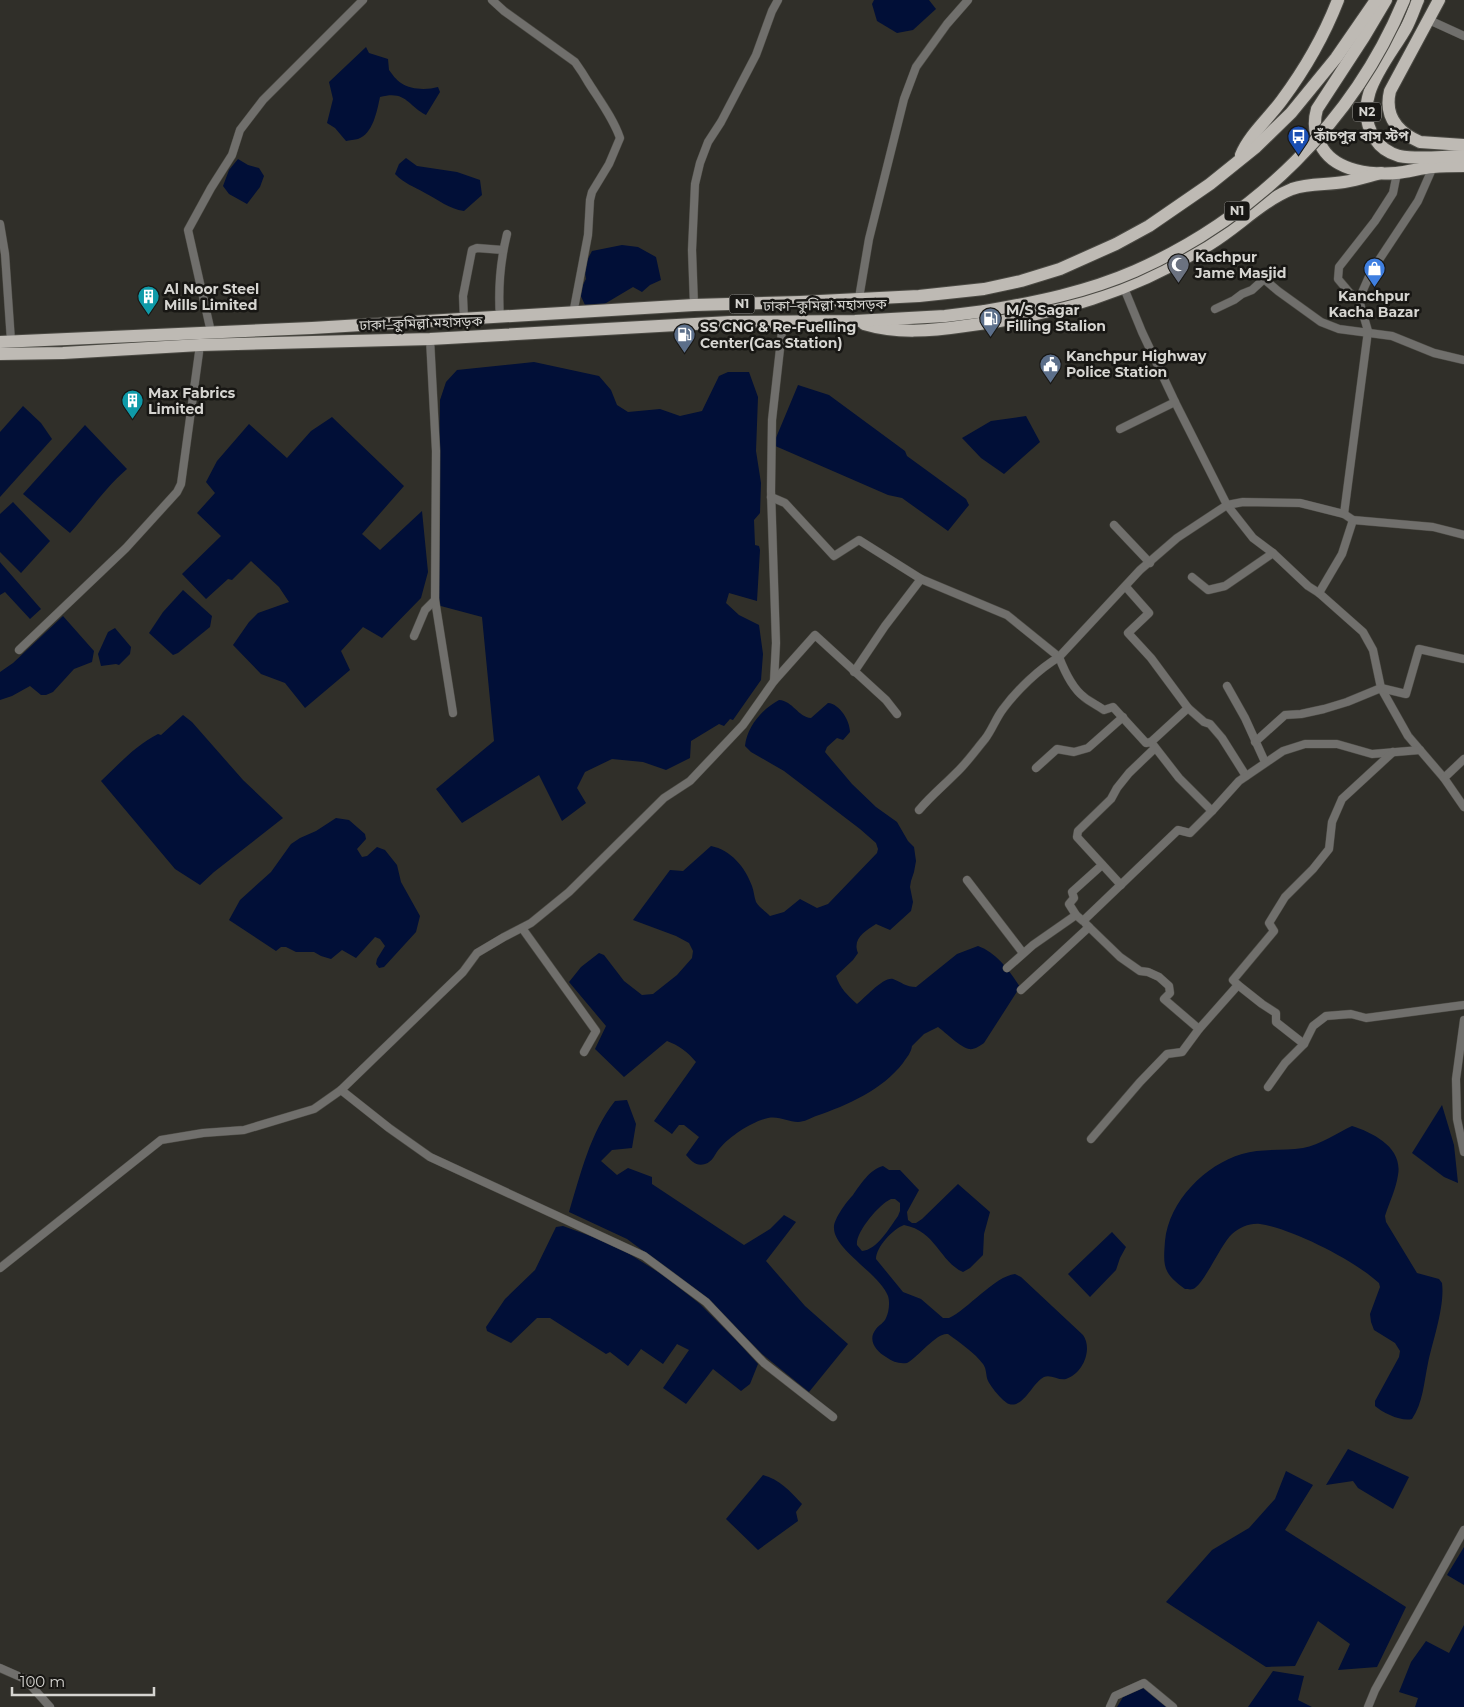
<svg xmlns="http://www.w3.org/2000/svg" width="1464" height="1707" font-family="Montserrat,'Noto Sans Bengali',sans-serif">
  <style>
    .water { fill: #010f37; fill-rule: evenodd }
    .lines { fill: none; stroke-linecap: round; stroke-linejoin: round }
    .minor-casing { stroke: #4b4a44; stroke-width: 9 }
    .trunk-casing { stroke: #4b4a44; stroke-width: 14 }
    .minor { stroke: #706f6c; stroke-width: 8 }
    .trunk { stroke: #bebab4; stroke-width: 12 }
    .trunk-bridge-casing { stroke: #4b4a44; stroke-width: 14; stroke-linecap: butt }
    .trunk-bridge { stroke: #bebab4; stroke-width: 12 }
    .labels { text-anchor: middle; stroke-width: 5; stroke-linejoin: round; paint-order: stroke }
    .shield { fill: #181714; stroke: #9d9c98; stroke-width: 1 }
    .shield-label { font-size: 12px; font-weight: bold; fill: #d6d5d1 }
    .poi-label { font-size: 14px; font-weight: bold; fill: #d6d5d1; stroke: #181714; text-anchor: start }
    .street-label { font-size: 14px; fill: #d6d5d1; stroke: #181714 }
  </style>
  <rect width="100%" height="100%" fill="#302f29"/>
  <g class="water">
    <path d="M 874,0 L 929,0 L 936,9 L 913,30 L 897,33 L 877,21 L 872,4 Z"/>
    <path d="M 366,47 L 369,53 L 388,59 L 389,70 C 392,74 396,80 401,83 C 411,90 427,90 438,87 L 440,92 L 426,115 C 407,105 406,90 380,97 C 377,111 373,134 358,139 C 355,140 349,140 346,141 L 335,128 L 327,123 L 333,99 L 329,82 Z"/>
    <path d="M 406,158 L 417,166 L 457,172 L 480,180 L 482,195 L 464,211 C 449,209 439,200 425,193 C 413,186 405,184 395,174 L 399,164 Z"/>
    <path d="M 238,159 L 248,165 L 259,168 L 264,176 L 260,187 L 247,204 L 229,194 L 223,186 L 229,170 Z"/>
    <path d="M 622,245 L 638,247 L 656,257 L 661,280 L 650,285 L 642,292 L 633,287 L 596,309 L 585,305 L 579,292 L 586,279 L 584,266 L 592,251 Z"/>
    <path d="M 534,362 L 599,376 L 611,390 L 617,405 L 628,412 L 660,409 L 680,416 L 702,411 L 719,376 L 728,372 L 749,372 L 758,397 L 756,451 L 761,483 L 760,513 L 754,520 L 755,545 L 759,546 L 760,550 L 757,601 L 729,593 L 726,603 L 739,615 L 759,625 L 763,654 L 761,680 L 733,720 L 730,719 L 724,726 L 719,724 L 691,741 L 690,758 L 666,770 L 643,762 L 612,759 L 585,772 L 577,788 L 586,803 L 562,821 L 539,775 L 462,823 L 436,789 L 494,741 L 482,617 L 437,605 L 440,400 L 446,382 L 457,370 Z"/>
    <path d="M 798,385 L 829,395 L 905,451 L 907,456 L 966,499 L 969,505 L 948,531 L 902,498 L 888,495 L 773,445 Z"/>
    <path d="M 23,406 L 41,423 L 52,439 L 0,497 L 0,432 Z"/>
    <path d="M 1026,416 L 1040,442 L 1004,474 L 981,458 L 962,438 L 991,421 Z"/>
    <path d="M 332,417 L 404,486 L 362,534 L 380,550 L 422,511 L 428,572 L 421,598 L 382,638 L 363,627 L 341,651 L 350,670 L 305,708 L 285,683 L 261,674 L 233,645 L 249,622 L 258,613 L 289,602 L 279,587 L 251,561 L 232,580 L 228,579 L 206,599 L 182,574 L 221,536 L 197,513 L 215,493 L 206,482 L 217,461 L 249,424 L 287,458 L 311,431 Z"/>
    <path d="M 85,425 L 127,469 C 105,488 89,512 70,533 L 23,494 Z"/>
    <path d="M 13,502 L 50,541 L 21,573 L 0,552 L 0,514 Z"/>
    <path d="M 0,562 L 41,609 L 30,619 L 5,592 L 0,595 Z"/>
    <path d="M 183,590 L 212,616 L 210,627 L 178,653 L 173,655 L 149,633 L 163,612 Z"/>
    <path d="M 63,616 L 94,651 L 92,662 L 74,669 L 53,692 L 46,695 L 41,695 L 30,686 L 12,696 L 0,700 L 0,672 L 13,663 Z"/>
    <path d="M 115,628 L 131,647 L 130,654 L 119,665 L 116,664 L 101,666 L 98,654 L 108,632 Z"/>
    <path d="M 779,700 C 793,701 798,717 811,718 L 828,703 C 840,704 850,721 850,732 L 843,740 L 837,738 L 827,747 L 825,752 L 852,784 L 876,807 L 897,822 L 908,841 L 914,847 L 916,861 L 914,872 L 911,881 L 910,887 L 913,902 L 911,911 L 890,930 L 876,924 C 865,931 852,939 858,953 L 853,960 L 836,976 C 840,988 847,995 857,1004 C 865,998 883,977 893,979 C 901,982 906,987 916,987 L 957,954 L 978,946 C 997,953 1009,970 1020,987 L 984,1043 C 980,1046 974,1050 969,1049 C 960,1047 946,1033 938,1027 L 924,1034 L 912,1046 C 911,1053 907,1057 903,1063 C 882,1090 848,1105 816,1116 C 811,1118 804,1122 798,1122 C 788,1122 780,1116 768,1118 C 753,1121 730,1136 720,1148 C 715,1153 713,1162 705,1164 C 697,1167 691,1161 686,1155 L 699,1137 L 684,1125 L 679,1125 L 672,1134 L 654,1121 L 696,1062 C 688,1052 678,1045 667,1041 L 624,1077 L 595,1049 L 606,1026 L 569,982 L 581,967 L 599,953 L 604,955 L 624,981 L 642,995 L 653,994 L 677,975 L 692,958 L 693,951 L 689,943 L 676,936 L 633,920 L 670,870 L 683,871 L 711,846 C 731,850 745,867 752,886 C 754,891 754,897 756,902 C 759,907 766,912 770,916 L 784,912 L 800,899 L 817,908 L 828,904 L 877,853 L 878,849 L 876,843 L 860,829 L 784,771 L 751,752 L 745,746 C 747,727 762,709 779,700 Z"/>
    <path d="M 183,715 L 192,722 L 243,780 L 283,818 L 214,872 L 200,885 L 175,869 L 101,781 C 119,764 136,745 158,734 L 161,735 Z"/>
    <path d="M 336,818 L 349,820 L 365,834 L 366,839 L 357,849 L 362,857 L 367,856 L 377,847 L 385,850 L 397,865 L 401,882 L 420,916 L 416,932 L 384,967 L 379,968 L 376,964 L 377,959 L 385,946 L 380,939 L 375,937 L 356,958 L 342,950 L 331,959 L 321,956 L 314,952 L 296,952 L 286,947 L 281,947 L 276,951 L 229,920 L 240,900 L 271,872 L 291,844 L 300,838 L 316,831 Z"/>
    <path d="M 627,1100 L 636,1124 L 632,1148 L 612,1150 L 601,1161 L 617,1175 L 628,1168 L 652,1177 L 652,1184 L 744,1245 L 770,1229 L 784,1215 L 796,1222 L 766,1261 L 805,1306 L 848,1344 L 809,1392 L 762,1354 L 702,1294 L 627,1239 L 569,1212 C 581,1173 590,1133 615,1101 Z"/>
    <path d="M 1442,1105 L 1454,1145 L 1458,1183 L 1444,1177 L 1412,1153 Z"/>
    <path d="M 1352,1126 C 1374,1133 1403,1148 1398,1175 C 1396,1189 1389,1203 1385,1216 L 1386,1222 L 1417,1273 L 1439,1279 L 1442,1283 C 1445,1306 1433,1340 1428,1363 C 1424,1382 1423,1403 1412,1419 C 1402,1422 1383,1413 1375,1406 L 1375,1401 L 1399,1357 L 1400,1351 L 1395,1343 L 1374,1330 L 1371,1322 L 1370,1314 L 1380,1287 L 1379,1283 C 1355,1261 1293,1229 1260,1224 C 1250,1223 1240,1227 1232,1234 C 1221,1244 1203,1286 1193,1289 C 1190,1290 1188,1289 1185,1289 C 1163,1273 1163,1267 1165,1241 C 1169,1201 1205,1165 1242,1154 C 1261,1148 1284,1151 1303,1148 C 1320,1145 1337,1133 1352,1126 Z"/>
    <path d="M 883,1166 L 889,1170 L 900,1170 L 919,1190 L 907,1212 L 908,1220 L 912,1223 L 916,1223 L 922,1219 L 958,1184 L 990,1212 L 984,1234 L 983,1255 L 970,1268 L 963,1272 C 940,1262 936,1231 904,1225 C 893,1229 876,1247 876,1259 L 903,1292 L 921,1299 L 943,1318 L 949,1318 C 967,1310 995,1276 1015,1274 L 1021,1277 L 1083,1335 C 1093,1349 1083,1374 1066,1379 C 1059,1381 1051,1374 1044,1377 C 1033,1382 1023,1409 1009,1404 C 1003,1402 988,1384 987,1378 C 986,1373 986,1368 983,1364 C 976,1354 958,1341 948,1334 C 937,1332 919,1356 907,1363 C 899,1364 893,1362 886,1357 C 876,1351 867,1340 876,1329 C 879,1325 884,1323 886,1318 C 889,1312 890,1302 888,1296 C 879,1273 834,1250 834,1228 C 833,1220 847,1201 853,1195 C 860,1185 870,1169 883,1166 ZM 891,1199 L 895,1199 L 900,1203 L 900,1211 L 898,1216 C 890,1227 877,1250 862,1251 L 857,1245 C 855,1233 879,1204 891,1199 Z"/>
    <path d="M 563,1226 L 615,1245 L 663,1275 L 700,1304 L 736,1340 L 758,1364 L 750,1384 L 741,1391 L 713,1369 L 686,1404 L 663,1388 L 689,1350 L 677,1344 L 663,1364 L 641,1349 L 628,1366 L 610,1352 L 606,1354 L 550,1318 L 537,1318 L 511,1343 L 487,1331 L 486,1327 L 505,1299 L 535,1270 L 556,1227 Z"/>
    <path d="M 1112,1232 L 1126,1247 L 1120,1258 L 1116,1270 L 1090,1297 L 1068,1274 Z"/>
    <path d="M 1348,1449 L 1409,1477 L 1393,1509 L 1358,1488 L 1353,1481 L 1326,1485 Z"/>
    <path d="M 1286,1471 L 1313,1485 L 1285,1530 L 1406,1607 L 1377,1667 L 1338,1670 L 1350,1644 L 1318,1621 L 1295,1666 L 1266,1667 L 1166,1602 L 1212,1550 L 1249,1528 L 1275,1499 Z"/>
    <path d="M 763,1475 C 779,1479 791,1492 802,1504 L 796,1512 L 798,1521 L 758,1550 L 726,1519 Z"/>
    <path d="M 1464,1547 L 1464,1585 L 1447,1575 Z"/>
    <path d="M 1464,1625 L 1464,1707 L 1415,1707 L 1418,1698 L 1399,1692 L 1411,1662 L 1426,1641 L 1449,1653 Z"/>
    <path d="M 1273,1671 L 1304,1676 L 1298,1700 L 1312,1707 L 1248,1707 Z"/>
    <path d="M 1143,1687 L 1168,1707 L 1117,1707 L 1123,1697 Z"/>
  </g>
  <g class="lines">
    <defs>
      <g id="minor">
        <path d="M 492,0 L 504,11 L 575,62 C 580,69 584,75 588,82 C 600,101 613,118 620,138 L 609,164 L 592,192 L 590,200 L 588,235 L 573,314"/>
        <path d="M 1429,20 L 1464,36"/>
        <path d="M 0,224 L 5,254 L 11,341"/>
        <path d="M 1124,288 L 1142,332 L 1175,402 L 1227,505 L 1253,538 L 1273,553 L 1308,586 L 1319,593 L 1363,632 L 1373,650 L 1381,688 L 1408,736 L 1444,778 L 1464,807"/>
        <path d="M 859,298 L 869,239 L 904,99 L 916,67 L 947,24 L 968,0"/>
        <path d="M 1359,300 L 1349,292 L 1338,279 L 1339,267 L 1375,221 L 1393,193 L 1397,173"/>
        <path d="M 694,305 L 692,250 L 695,184 L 700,163 L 708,142 L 721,122 L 756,55 L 772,11 L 778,0"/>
        <path d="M 1215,309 L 1234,300 L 1242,294 L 1252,290 L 1264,279 L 1278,291 L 1321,322 L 1339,329 L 1392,336 L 1434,353 L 1464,360"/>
        <path d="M 500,318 C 498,290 500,262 507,234"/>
        <path d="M 464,320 L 463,296 L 472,250 L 477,248 L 503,250"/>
        <path d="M 783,322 L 772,420 L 771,491 L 776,643 L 774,681 L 743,725 L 690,781 L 664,798 L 569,892 L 531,923 L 504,937 L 477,953 L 463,972 L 341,1090 L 389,1128 L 430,1157 L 644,1256 L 706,1302 L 764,1363 L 833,1417"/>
        <path d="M 211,332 L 188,230 L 211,188 L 232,155 L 240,130 L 263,100 L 363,0"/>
        <path d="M 1120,429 L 1175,402"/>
        <path d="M 771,497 L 785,503 L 834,556 L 859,540 L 921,579 L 1007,615 L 1059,657 C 1064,670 1072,688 1084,697 C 1090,702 1097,705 1104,710 L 1113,707 L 1146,743 L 1151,742 L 1179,778 L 1212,811"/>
        <path d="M 1344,514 L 1368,331 L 1359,300 L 1360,297 L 1371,272 L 1418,201 L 1433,167"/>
        <path d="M 1114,525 L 1150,563"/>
        <path d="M 1192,577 L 1208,590 L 1225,586 L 1273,553"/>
        <path d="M 1126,587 L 1149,613 L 1128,633 L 1151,658 L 1188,708"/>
        <path d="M 1319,593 L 1342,554 L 1353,520"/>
        <path d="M 435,600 L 453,713"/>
        <path d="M 414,636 L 425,610 L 435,600 L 436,451 L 430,339"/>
        <path d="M 19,650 L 126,548 L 177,492 L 181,484 L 200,345"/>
        <path d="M 854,672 L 885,626 L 921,579"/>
        <path d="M 774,681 L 815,635 L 886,700 L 897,714"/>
        <path d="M 1227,686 L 1245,718 L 1265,762"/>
        <path d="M 1151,742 L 1188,708 L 1204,722 L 1210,724 L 1222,738 L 1246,776"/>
        <path d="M 1255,742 L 1285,715 L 1301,714 L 1324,709 L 1347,702 L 1381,688 L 1406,694 L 1419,649 L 1464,659"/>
        <path d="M 1036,768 L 1057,749 L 1074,752 L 1088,748 L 1123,717"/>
        <path d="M 1444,778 L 1464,759"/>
        <path d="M 919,810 C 930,797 943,786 955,774 C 966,764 975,751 985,739 C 992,730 996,718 1003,709 C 1017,690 1039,669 1059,657 L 1140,570 L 1177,538 L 1227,505 L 1243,502 L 1300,503 L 1344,514 L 1353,520 L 1433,527 L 1464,535"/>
        <path d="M 1102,865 L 1072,892 L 1074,898 L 1069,904 L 1076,915 L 1083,921 L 1178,830 L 1190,833 L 1212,811 L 1239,781 L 1283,751 L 1305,744 L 1337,744 L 1372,754 L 1420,750"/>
        <path d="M 967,880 L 1023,953"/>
        <path d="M 1121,885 L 1077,837 L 1078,831 L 1111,799 L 1117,788 L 1129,773 L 1155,748"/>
        <path d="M 1089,927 L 1120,957 L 1140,971 L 1148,972 L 1159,977 L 1169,986 L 1170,993 L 1164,999 L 1199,1029"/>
        <path d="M 522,928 L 596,1031 L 584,1052"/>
        <path d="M 1007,968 L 1033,945 L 1076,915"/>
        <path d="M 1238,985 L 1262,1004 L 1276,1013 L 1276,1022 L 1304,1044"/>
        <path d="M 1021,990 L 1089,927 L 1086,924"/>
        <path d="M 1464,1020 L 1456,1079 L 1457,1119 L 1464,1152"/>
        <path d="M 1268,1087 L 1285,1063 L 1304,1044 L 1313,1026 L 1326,1016 L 1351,1014 L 1366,1018 L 1464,1005"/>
        <path d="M 1091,1139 L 1140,1082 L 1167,1054 L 1182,1052 L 1199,1029 L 1238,985 L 1233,980 L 1274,931 L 1269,923 L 1285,897 L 1313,869 L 1329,849 L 1332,822 L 1342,799 L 1393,752"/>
        <path d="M 0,1268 L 161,1140 L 203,1133 L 244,1130 L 314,1109 L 341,1090"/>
        <path d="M 0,1668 L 25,1679 L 50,1707"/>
        <path d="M 1110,1707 L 1115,1696 L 1144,1683 L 1173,1707"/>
        <path d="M 1368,1707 L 1375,1690 L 1464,1530"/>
      </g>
      <g id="trunk">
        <path d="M 1386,0 L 1364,37 L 1317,109 C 1313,123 1314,136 1323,149 C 1337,171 1371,175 1396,173 C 1408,172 1421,168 1433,167 C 1444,166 1454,166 1464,166"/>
        <path d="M 1418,0 C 1414,9 1411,19 1406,28 C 1388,60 1349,100 1375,139 C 1380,147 1389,153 1399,156 C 1420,160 1443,156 1464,156"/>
        <path d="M 1439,0 L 1390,91 C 1384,116 1397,132 1420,142 L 1464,145"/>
        <path d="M 1241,155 C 1249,135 1269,118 1282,100 C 1305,69 1324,36 1338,0"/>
        <path d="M 864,324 C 897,334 931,331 965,326 C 1057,315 1131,292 1210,244 C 1238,227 1262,201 1292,189 C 1309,183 1327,185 1344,182 C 1357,180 1369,176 1381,173"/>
        <path d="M 0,342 L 312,328 L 694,305 L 800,302 L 919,296 L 984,289 L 1021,281 L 1060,269 L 1116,244 L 1149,226 L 1210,184 L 1256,147 L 1291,113 L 1336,58 L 1376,0"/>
        <path d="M 0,354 L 63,353 L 200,345 L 430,339 L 730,322 L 855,321 L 945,316 L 985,311"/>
      </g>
    </defs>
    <use href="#minor" class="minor-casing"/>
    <use href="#trunk" class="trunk-casing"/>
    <use href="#minor" class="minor"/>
    <use href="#trunk" class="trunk"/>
    <defs>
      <path id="trunk-bridge" d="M 985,311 C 1037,302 1087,292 1135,271 C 1255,218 1354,121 1404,0"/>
    </defs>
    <use href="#trunk-bridge" class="trunk-bridge-casing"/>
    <use href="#trunk-bridge" class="trunk-bridge"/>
  </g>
  <defs>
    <symbol id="bus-pin" viewBox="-11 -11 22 30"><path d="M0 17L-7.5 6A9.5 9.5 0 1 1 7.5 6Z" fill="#1a4fb4" stroke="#181714"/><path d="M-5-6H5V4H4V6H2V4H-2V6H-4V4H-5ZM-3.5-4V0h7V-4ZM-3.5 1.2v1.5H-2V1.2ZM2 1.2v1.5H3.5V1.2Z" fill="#fff"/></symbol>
    <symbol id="mosque-pin" viewBox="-11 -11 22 30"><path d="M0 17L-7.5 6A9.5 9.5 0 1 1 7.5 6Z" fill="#6b7280" stroke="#181714"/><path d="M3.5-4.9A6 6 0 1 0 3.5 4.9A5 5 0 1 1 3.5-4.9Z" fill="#fff"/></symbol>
    <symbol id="shop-pin" viewBox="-11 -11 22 30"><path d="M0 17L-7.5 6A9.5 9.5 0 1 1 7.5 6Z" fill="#3f7fe0" stroke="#181714"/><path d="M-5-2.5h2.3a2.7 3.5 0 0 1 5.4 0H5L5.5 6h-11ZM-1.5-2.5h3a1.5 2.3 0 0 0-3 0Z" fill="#fff"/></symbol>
    <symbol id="building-pin" viewBox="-11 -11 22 30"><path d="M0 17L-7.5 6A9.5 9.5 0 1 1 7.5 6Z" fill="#0f9aa8" stroke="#181714"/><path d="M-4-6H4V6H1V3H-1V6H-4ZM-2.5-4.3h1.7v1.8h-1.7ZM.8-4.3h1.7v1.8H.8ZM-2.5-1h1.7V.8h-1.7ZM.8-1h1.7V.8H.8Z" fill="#fff"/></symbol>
    <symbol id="fuel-pin" viewBox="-11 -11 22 30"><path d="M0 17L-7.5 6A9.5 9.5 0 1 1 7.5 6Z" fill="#5c6f8a" stroke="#181714"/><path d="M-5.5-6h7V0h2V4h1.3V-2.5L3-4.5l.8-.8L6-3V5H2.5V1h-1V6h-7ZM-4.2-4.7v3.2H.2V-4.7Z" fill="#fff"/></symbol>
    <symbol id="civic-pin" viewBox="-11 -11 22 30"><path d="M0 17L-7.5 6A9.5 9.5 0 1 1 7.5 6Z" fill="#5c6f8a" stroke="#181714"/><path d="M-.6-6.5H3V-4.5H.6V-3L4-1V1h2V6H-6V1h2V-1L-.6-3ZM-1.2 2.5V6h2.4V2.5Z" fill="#fff"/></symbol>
  </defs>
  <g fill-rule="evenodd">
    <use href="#bus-pin" x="1286" y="124" width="25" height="34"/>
    <use href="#mosque-pin" x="1166" y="252" width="25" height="34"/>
    <use href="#shop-pin" x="1362" y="256" width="25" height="34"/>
    <use href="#building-pin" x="136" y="284" width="25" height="34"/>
    <use href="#fuel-pin" x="978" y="306" width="25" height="34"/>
    <use href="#fuel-pin" x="672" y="322" width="25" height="34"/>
    <use href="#civic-pin" x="1038" y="352" width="25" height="34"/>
    <use href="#building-pin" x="120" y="388" width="25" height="34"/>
  </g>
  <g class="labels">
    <g class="shield">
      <rect x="1353" y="102.5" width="28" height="19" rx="4"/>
      <rect x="1224.5" y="201.5" width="25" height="19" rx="4"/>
      <rect x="729.5" y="294.5" width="25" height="19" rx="4"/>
    </g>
    <g class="shield-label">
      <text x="1367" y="116">N2</text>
      <text x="1237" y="215">N1</text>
      <text x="742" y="308">N1</text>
    </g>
    <g class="poi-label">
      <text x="1314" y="141">কাঁচপুর বাস স্টপ</text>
      <text x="1195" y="262">Kachpur<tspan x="1195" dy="16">Jame Masjid</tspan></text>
      <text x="164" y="294">Al Noor Steel<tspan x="164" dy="16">Mills Limited</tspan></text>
      <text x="1374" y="301" text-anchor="middle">Kanchpur<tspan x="1374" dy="16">Kacha Bazar</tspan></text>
      <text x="1006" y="315">M/S Sagar<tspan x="1006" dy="16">Filling Stalion</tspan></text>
      <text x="700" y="332">SS CNG &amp; Re-Fuelling<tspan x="700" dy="16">Center(Gas Station)</tspan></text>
      <text x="1066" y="361">Kanchpur Highway<tspan x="1066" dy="16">Police Station</tspan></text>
      <text x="148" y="398">Max Fabrics<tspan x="148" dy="16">Limited</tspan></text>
    </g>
    <g class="street-label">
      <text transform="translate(825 305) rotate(-1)" y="5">ঢাকা–কুমিল্লা মহাসড়ক</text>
      <text transform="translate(421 323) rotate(-2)" y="5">ঢাকা–কুমিল্লা মহাসড়ক</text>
    </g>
  </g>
  <path d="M12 1687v8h142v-8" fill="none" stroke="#d6d5d1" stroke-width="2.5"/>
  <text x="20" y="1687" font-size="15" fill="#d6d5d1" stroke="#181714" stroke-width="4" paint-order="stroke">100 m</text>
</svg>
